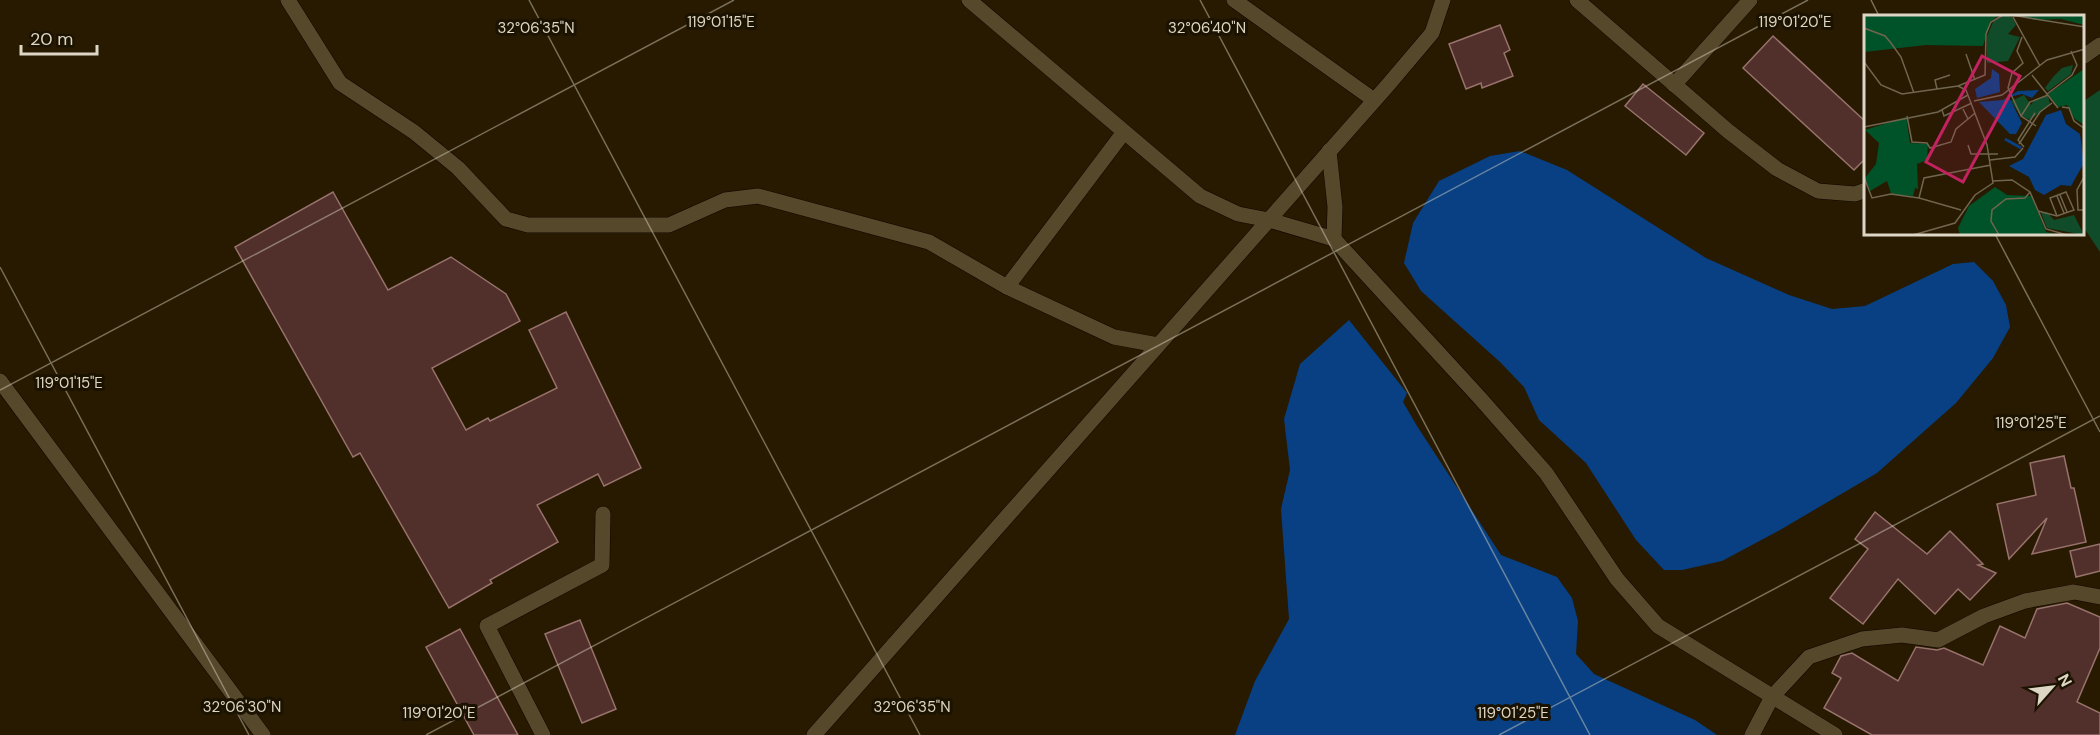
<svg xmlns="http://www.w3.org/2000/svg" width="2100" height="735" font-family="'DM Sans',sans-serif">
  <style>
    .green { fill: #104c29 }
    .water { fill: #084083 }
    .building { fill: #51302b; stroke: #98726c; stroke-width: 1.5 }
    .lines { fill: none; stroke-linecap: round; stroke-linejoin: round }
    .street-casing { stroke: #0f0500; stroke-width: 16 }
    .street { stroke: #56482a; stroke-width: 15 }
    .ticks { fill: none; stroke: #ded6c5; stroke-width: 1.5; stroke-opacity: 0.45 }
    .inset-river { fill: none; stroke: #084083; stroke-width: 3 }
    .inset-road { fill: none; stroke: #70654f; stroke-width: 1.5 }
    .view { fill: #c32260; fill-opacity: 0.15; stroke: #c32260; stroke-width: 3 }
    .inset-edge { fill: none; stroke: #ded6c5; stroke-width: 3 }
    .ticks-label { font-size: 15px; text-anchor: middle; fill: #ded6c5; stroke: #1b1200; stroke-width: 6; stroke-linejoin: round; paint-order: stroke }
  </style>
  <rect width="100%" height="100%" fill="#271a00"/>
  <path class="green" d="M 2100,90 L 2100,252 L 2084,228 L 2084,101 Z"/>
  <g class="water">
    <path d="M 1520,151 L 1567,170 L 1706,258 L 1789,295 L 1832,309 L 1865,306 L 1953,264 L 1974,262 L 1993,281 L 2006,305 L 2010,327 L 1993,358 L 1956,403 L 1877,473 L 1780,530 L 1722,561 L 1682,570 L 1664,570 L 1636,540 L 1586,463 L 1539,420 L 1524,387 L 1500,362 L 1421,291 L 1404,263 L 1413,223 L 1439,181 L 1490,156 Z"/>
    <path d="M 1349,320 L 1407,393 L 1403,402 L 1417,426 L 1501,555 L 1557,577 L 1572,598 L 1578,621 L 1576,654 L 1594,674 L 1695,720 L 1717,735 L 1235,735 L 1255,681 L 1289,619 L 1281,509 L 1290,470 L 1284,419 L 1300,364 Z"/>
  </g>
  <g class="building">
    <path d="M 1500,25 L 1510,50 L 1504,53 L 1513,76 L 1482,88 L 1481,83 L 1466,89 L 1449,44 Z"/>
    <path d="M 1773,36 L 1866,122 L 1866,158 L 1854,170 L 1743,68 Z"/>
    <path d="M 1643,84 L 1704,133 L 1686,155 L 1625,106 Z"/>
    <path d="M 333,192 L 388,290 L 451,257 L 506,294 L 520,321 L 432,368 L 466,430 L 488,418 L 490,421 L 557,388 L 529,330 L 566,312 L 641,468 L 604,486 L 598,474 L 537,505 L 558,542 L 490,580 L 492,583 L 449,608 L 360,453 L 353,457 L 235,247 Z"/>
    <path d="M 2064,456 L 2071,488 L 2074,488 L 2086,542 L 2032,554 L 2047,518 L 2009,559 L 1997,504 L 2036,495 L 2030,463 Z"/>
    <path d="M 1875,512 L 1927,554 L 1950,531 L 1983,564 L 1978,565 L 1996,573 L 1970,600 L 1958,589 L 1935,614 L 1898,579 L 1863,624 L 1830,598 L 1868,549 L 1855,539 Z"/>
    <path d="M 2100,544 L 2100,571 L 2076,577 L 2070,551 Z"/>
    <path d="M 2067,603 L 2100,617 L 2100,648 L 2077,702 L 2100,713 L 2100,735 L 1872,735 L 1824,708 L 1841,678 L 1832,673 L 1841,656 L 1852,653 L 1898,681 L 1916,647 L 1937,650 L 1944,648 L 1983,665 L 2000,626 L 2025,638 L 2037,609 Z"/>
    <path d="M 580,620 L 616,709 L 582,723 L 545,634 Z"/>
    <path d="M 460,629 L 518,735 L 474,735 L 426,647 Z"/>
  </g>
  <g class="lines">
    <defs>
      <g id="street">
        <path d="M 288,0 L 340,83 L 414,132 L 458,168 L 506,219 L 528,225 L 669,225 L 725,200 L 758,196 L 929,242 L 1007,287"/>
        <path d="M 969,0 L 1200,196 L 1238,214 L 1269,220 L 1334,239 L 1335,207 L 1329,151"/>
        <path d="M 1234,0 L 1374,100"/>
        <path d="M 1577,0 L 1728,131 L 1777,169 L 1818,191 L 1855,194 L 1866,190"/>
        <path d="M 2084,56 L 2100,45"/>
        <path d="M 1674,85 L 1750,0"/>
        <path d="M 1124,132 L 1007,287 L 1114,337 L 1158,345"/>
        <path d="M 1334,239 L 1479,397 L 1546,473 L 1617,579 L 1658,626 L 1835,735"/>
        <path d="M 0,381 L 263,735"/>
        <path d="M 543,735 L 487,626 L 602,565 L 603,514"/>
        <path d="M 814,735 L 1388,85 L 1432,33 L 1443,0"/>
        <path d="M 1752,735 L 1772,697 L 1809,657 L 1862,639 L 1902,635 L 1938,640 L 1984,616 L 2025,601 L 2074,592 L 2100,597"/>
      </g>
    </defs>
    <use href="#street" class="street-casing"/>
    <use href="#street" class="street"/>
  </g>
  <path class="ticks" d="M 529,0 L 920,735M 1200,0 L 1590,735M 1871,0 L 1879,16M 1995,234 L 2100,432M 0,267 L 249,735M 0,390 L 734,0M 426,735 L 1808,0M 1499,735 L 2100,416"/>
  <g transform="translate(1864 15)">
    <rect width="220" height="220" fill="#271a00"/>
    <path d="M 140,0 L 148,2 L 152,10 L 144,19 L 156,22 L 144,46 L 123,48 L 123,21 L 130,5 ZM 209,50 L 207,59 L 184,76 L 181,73 L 189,62 L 198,53 ZM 160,80 L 167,90 L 171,84 L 184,81 L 186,89 L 166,105 L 156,100 L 147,86 ZM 183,197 L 190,205 L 210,200 L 220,220 L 183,213 L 177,198 Z" fill="#104c29"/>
    <path d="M 0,0 L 135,0 L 127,6 L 119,31 L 62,30 L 0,37 ZM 150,0 L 220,0 L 220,10 L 197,4 L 171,5 ZM 220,54 L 220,109 L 219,109 L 211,104 L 203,90 L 194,92 L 184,79 ZM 42,102 L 46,128 L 64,129 L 63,145 L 53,149 L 54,174 L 51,173 L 49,181 L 32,180 L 27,178 L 23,166 L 6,176 L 1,163 L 12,149 L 15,128 L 1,115 ZM 131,172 L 143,180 L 167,181 L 182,217 L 197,220 L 96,220 L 94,213 L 105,191 Z" fill="#005329"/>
    <path d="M 128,54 L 135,59 L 136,77 L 113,83 L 111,74 L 127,63 ZM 175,75 L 168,83 L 158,79 L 145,82 L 158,108 L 152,119 L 146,119 L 115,87 L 139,85 L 154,76 ZM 197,95 L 202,109 L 216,119 L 220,148 L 207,171 L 197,170 L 180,180 L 171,175 L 165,162 L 145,151 L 159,144 L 182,100 Z" fill="#084083"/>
    <path class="inset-river" d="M 141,124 L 157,133"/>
    <path class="inset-road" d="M 147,0 L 221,12M 149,2 L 176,51M 0,13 L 21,21 L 27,28 L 37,42 L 50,78M 102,39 L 111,65M 0,47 L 17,70 L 38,79 L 94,71 L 121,60 L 122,19 L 127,7 L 139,0M 168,60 L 194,93M 73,74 L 71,65 L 86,60M 183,79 L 208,60 L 213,50 L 207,36M 110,86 L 138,80 L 183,45 L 221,34M 198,92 L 205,93 L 210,106 L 221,114M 99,94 L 104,104 L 111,98M 78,95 L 80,101 L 108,88M 43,101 L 48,127 L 63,128 L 66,133 L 87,127 L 92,114 L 104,104M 157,101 L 144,73 L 148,58 L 159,48 L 153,36 L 158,22M 172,111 L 157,101 L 166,87 L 184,80M 0,112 L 74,97 L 104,80M 155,129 L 176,97 L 188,88M 104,130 L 107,139 L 134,139M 160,132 L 154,125 L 171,98M 126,145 L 151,142 L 159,133M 221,160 L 213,175 L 214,195 L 221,195M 0,162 L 8,183 L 27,179 L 55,183M 129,166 L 148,165 L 166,177 L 182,214 L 203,220M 196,180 L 203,197M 193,181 L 200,198M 97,195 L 55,183 L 60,163 L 127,150M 174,196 L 193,201 L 210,195 L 202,177 L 186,183 L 193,201M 49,220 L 91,208 L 111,180 L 129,168 L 123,130 L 102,75 L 94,71M 135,220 L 127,206 L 128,195 L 142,184 L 161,183 L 166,177"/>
    <path class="view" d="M 118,41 L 156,61 L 99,167 L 62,147 Z"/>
    <rect width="220" height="220" class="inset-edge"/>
  </g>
  <g class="ticks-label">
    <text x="721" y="27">119°01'15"E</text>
    <text x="1795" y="27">119°01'20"E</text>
    <text x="536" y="33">32°06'35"N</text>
    <text x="1207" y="33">32°06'40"N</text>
    <text x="69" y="388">119°01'15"E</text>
    <text x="2031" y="428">119°01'25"E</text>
    <text x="242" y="712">32°06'30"N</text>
    <text x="912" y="712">32°06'35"N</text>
    <text x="439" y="718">119°01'20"E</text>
    <text x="1513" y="718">119°01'25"E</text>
  </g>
  <g transform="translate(2052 687) rotate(62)" stroke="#1b1200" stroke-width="4.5" paint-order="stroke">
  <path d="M0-4.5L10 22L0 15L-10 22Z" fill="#ded6c5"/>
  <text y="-9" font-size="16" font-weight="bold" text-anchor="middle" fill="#ded6c5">N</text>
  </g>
  <path d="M21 45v9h76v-9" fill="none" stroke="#ded6c5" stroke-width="3"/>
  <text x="30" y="45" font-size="18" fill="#ded6c5" stroke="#1b1200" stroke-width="4.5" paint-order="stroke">20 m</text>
</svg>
